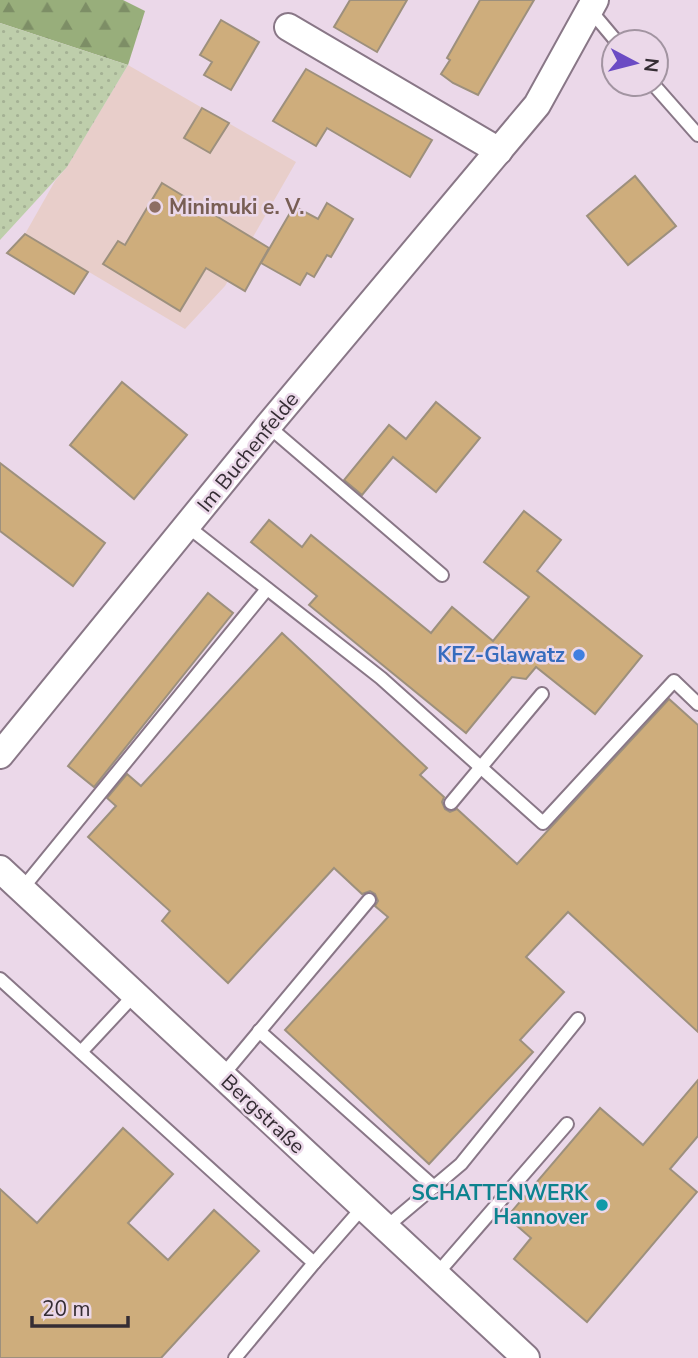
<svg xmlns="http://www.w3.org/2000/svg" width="698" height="1358" font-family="'Nunito Sans',sans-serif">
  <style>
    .education { fill: #e8ceca }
    .forest { fill: url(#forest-firs) }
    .park { fill: url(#park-dots) }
    .building { fill: #cead7c; stroke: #9d907d; stroke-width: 2 }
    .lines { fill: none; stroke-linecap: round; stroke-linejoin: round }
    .lane-casing { stroke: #897787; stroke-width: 16 }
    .street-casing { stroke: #897787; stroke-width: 30 }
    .lane { stroke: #fff; stroke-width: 12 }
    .street { stroke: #fff; stroke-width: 26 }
    .education-dot { fill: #8d6e63; stroke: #ebd8e9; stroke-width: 2.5 }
    .shop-dot { fill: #3f7fe0; stroke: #ebd8e9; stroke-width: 2.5 }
    .culture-dot { fill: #0f9aa8; stroke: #ebd8e9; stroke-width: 2.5 }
    .labels { text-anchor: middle; stroke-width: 5; stroke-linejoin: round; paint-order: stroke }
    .education-label { font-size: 21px; font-weight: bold; fill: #785e54; stroke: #ebd8e9; text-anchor: start }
    .street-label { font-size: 21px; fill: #352d34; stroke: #ebd8e9 }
    .shop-label { font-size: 21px; font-weight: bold; fill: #366cbe; stroke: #ebd8e9; text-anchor: end }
    .culture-label { font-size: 21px; font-weight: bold; fill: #0d838f; stroke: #ebd8e9; text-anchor: end }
  </style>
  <defs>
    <pattern id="forest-firs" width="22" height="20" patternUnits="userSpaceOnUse" patternTransform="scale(1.75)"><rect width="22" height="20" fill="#98ae7b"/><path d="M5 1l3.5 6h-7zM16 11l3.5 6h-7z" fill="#7d8e66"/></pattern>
    <pattern id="park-dots" width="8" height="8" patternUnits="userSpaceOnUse" patternTransform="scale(1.75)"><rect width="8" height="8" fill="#beceab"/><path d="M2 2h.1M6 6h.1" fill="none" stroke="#a4b194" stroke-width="1.8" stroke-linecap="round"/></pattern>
  </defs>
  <rect width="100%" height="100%" fill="#ebd8e9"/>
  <path class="education" d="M 128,65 L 296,162 L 225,286 L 185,329 L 25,234 L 55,181 L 67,167 Z"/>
  <path class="forest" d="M 0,0 L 123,0 L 145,11 L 128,65 L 0,23 Z"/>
  <path class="park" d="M 0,23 L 128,65 L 67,167 L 0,240 Z"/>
  <g class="building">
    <path d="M 350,0 L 407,0 L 377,52 L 334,27 Z"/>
    <path d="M 480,0 L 534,0 L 478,95 L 453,83 L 441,74 L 450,60 L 447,58 Z"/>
    <path d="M 221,20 L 259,42 L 231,90 L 204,75 L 212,62 L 200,55 Z"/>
    <path d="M 306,69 L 432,140 L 410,177 L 327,128 L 316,146 L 273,121 Z"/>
    <path d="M 202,108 L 229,123 L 210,153 L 184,138 Z"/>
    <path d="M 635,176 L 676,226 L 628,265 L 587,216 Z"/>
    <path d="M 162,183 L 269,248 L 245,291 L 206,268 L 180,311 L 103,264 L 118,241 L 125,245 Z"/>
    <path d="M 327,203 L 353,219 L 331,257 L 327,255 L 314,277 L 307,273 L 300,285 L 261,263 L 294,206 L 318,219 Z"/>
    <path d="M 25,234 L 88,272 L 74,294 L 7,253 Z"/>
    <path d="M 122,382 L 187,435 L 134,499 L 70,445 Z"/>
    <path d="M 436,402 L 480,438 L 436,492 L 393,457 L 362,495 L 344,480 L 389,425 L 406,439 Z"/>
    <path d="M 0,463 L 105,543 L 73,586 L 0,531 Z"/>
    <path d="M 524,511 L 561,540 L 537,571 L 642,656 L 595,714 L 536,667 L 526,679 L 512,677 L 466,733 L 309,605 L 317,596 L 251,542 L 269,520 L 302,547 L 311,535 L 431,633 L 452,607 L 493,641 L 529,597 L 484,562 Z"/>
    <path d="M 208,593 L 233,613 L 94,787 L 68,766 Z"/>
    <path d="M 282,633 L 427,768 L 420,775 L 444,797 L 442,802 L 445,809 L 450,812 L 457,809 L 517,864 L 669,699 L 698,725 L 698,1032 L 568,912 L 526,957 L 564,992 L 520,1040 L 533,1052 L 429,1164 L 285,1030 L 388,917 L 375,906 L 378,901 L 375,894 L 370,891 L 362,894 L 334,868 L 228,983 L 162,921 L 170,911 L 88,837 L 116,806 L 107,798 L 127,774 L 141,786 Z"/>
    <path d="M 698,1080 L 698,1136 L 670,1169 L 697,1192 L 587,1322 L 514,1259 L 531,1238 L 507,1217 L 600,1108 L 643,1145 Z"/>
    <path d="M 123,1128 L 173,1174 L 128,1223 L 168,1260 L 214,1210 L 259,1251 L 161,1358 L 0,1358 L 0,1189 L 37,1223 Z"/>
  </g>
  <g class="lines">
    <defs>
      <g id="lane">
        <path d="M 591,11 L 617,42"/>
        <path d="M 653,84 L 698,135"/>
        <path d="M 268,426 L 442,575"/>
        <path d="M 187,526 L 381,678 L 543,823 L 674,681 L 698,704"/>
        <path d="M 451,803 L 542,694"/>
        <path d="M 22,889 L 267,589"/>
        <path d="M 0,979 L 314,1263 L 363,1207"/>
        <path d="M 259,1031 L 434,1187"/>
        <path d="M 81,1052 L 135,994"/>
        <path d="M 222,1076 L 369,900"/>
        <path d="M 385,1228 L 461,1164 L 578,1019"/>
        <path d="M 436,1275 L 567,1124"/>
        <path d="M 235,1358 L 314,1263"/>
      </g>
      <g id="street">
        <path d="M 288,27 L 499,151"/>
        <path d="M 0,755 L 268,426 L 537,105 L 595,0"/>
        <path d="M 0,869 L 526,1358"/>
      </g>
    </defs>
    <use href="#lane" class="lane-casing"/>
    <use href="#street" class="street-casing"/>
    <use href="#lane" class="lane"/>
    <use href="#street" class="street"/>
  </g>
  <circle class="education-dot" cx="155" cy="207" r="7"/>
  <circle class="shop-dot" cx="579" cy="655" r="7"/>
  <circle class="culture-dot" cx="602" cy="1205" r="7"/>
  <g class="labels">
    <g class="education-label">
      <text x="169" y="214">Minimuki e. V.</text>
    </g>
    <g class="street-label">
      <text transform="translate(248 452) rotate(-51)" y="7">Im Buchenfelde</text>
      <text transform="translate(263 1114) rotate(43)" y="7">Bergstraße</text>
    </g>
    <g class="shop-label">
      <text x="565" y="662">KFZ-Glawatz</text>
    </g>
    <g class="culture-label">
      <text x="588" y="1200">SCHATTENWERK<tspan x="588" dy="24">Hannover</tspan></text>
    </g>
  </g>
  <g transform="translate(635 63) rotate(97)"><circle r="33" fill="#ebd8e9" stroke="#a294a1" stroke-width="2"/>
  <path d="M0-5L12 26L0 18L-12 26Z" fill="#6b4bc4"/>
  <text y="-10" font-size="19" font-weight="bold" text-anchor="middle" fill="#352d34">N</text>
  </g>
  <path d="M32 1316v10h96v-10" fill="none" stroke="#352d34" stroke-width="3.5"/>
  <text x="42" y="1316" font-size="21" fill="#352d34" stroke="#ebd8e9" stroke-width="5" paint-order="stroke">20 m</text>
</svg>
